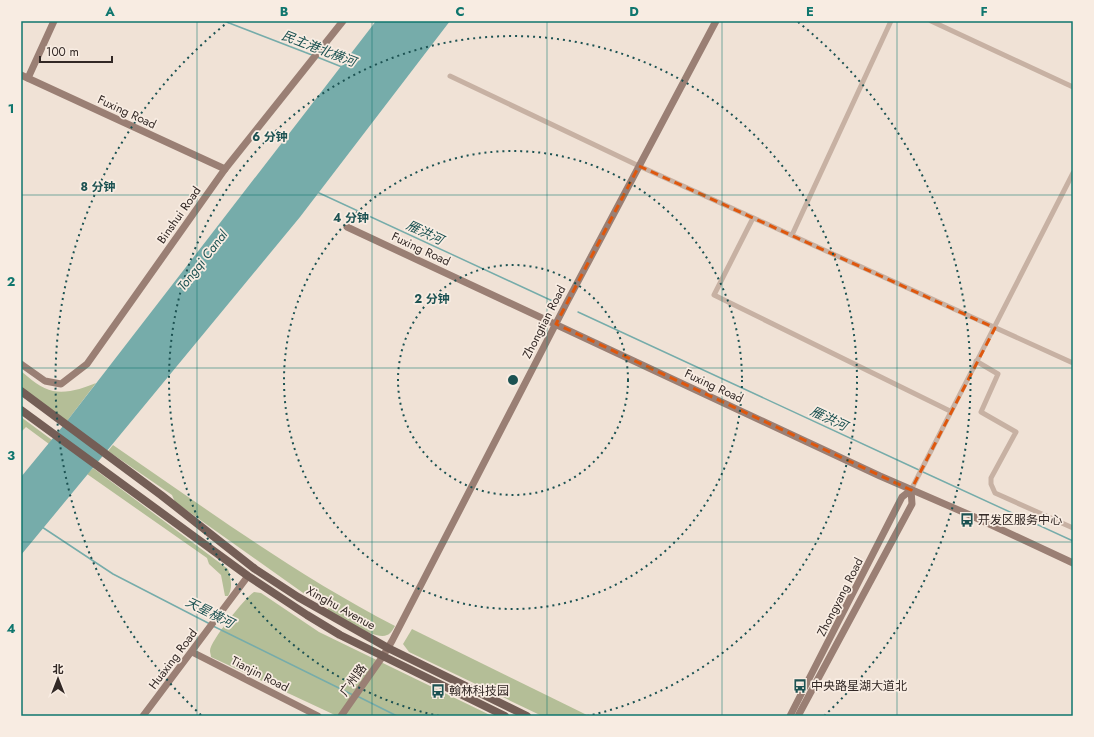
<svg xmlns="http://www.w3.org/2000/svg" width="1094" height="737" font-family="Jost,'Noto Sans SC',sans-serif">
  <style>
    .green { fill: #b4be97 }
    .water { fill: #76acaa }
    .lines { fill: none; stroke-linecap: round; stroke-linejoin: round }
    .stream { stroke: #76acaa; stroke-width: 1.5 }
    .street { stroke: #c7b1a3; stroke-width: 5 }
    .secondary { stroke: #9a7f74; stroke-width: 7 }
    .primary { stroke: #745e56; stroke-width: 8 }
    .marked { fill: none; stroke: #df570d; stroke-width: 3; stroke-dasharray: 8 5; stroke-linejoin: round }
    .grid { fill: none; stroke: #0f766e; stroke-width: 1; stroke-opacity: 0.55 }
    .ring { fill: none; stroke: #1c5252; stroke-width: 2; stroke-dasharray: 2 4 }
    .labels { text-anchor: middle; stroke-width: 3.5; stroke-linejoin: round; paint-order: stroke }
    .street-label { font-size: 12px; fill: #322825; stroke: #f8ece2 }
    .poi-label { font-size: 12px; fill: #322825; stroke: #f8ece2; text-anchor: start }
    .water-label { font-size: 13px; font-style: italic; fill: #1c5252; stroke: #f8ece2 }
    .centre { fill: #1c5252; stroke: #f8ece2; stroke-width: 2 }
    .ring-label { font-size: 12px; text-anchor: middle; font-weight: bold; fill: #1c5252; stroke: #f8ece2; stroke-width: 3.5; stroke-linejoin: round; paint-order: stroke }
    .neatline { fill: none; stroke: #0f766e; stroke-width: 1.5 }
    .grid-label { font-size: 13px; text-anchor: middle; font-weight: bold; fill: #0f766e }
  </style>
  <rect width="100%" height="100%" fill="#f0e2d6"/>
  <g class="green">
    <path d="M 21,371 C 29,378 42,389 53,391 C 67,394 84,388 96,383 L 67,421 L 21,387 Z"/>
    <path d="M 21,417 L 52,440 L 49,444 L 26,427 L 21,432 Z"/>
    <path d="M 113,445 C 205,508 296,575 395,626 C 393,629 391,634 387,635 C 375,641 339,616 327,610 L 329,607 L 308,593 L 306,595 L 175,502 L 172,495 L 108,451 Z"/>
    <path d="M 93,468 L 228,569 C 231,578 233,588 228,596 L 225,596 L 221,575 L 209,564 L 207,558 L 87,474 Z"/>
    <path d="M 254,592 L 261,593 L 319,632 L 492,716 L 337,716 L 211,657 C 211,655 210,653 210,651 C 210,641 245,598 254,592 Z"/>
    <path d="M 412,629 L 589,716 L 542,716 L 409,652 L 403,644 Z"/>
  </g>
  <path class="water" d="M 376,21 L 450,21 L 300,217 L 21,555 L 21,477 L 67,421 Z"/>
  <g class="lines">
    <g class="stream">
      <path d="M 224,21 L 312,55"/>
      <path d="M 317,57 L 342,67"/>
      <path d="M 317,192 L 559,304"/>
      <path d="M 578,312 L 919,470"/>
      <path d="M 923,472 L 1073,541"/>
      <path d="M 42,527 L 113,574 L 210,624"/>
      <path d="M 213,626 L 353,695"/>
      <path d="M 357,696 L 397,716"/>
    </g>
    <g class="street">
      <path d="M 931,21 L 1073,87"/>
      <path d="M 450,76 L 639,166 L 1073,363"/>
      <path d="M 753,218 L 714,295 L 950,411"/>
      <path d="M 792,235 L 891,21"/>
      <path d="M 976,361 L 998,374 L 981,412 L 1016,432 L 991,478 L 991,484 L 995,493 L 1073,528"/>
      <path d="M 911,490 L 1073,173"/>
    </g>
    <g class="secondary">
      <path d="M 21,75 L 225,169"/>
      <path d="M 28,78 L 54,21"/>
      <path d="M 347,227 L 880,476 L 970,515 L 1073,563"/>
      <path d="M 21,364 L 45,381 L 61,384 L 87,364 L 225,169 L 343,21"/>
      <path d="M 192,652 L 318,716"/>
      <path d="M 143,716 L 248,576"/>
      <path d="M 341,716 L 383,656 L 392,641 L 566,304 L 716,21"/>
      <path d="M 790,716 L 902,497 L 911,490"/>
      <path d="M 798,716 L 912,504 L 911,490"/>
    </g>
    <g class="primary">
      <path d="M 21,391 L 161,495 L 255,569 L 298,597 L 388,648 L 527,716"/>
      <path d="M 21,410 L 248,576 L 307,615 L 340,635 L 505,716"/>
    </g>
  </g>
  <path class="marked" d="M 639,166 L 995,328 L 911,490 L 556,324 Z"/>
  <path class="grid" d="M 197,21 L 197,716M 372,21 L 372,716M 547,21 L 547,716M 722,21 L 722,716M 897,21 L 897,716M 21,195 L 1073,195M 21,368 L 1073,368M 21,542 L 1073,542"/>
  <g class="ring">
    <circle cx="513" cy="380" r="115"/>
    <circle cx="513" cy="380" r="229"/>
    <path d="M439 716A344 344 0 1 1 587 716"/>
    <path d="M201 715A458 458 0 0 1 228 22M798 22A458 458 0 0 1 825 715"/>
  </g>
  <defs>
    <symbol id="bus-bare" viewBox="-9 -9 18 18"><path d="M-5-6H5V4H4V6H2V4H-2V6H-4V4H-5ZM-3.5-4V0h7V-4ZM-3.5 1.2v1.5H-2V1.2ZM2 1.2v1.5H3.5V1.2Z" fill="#1c5252" stroke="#f8ece2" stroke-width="2.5" paint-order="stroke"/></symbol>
  </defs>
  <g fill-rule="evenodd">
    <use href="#bus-bare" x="957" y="510" width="20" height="20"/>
    <use href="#bus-bare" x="790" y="676" width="20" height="20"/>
    <use href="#bus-bare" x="428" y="681" width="20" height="20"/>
  </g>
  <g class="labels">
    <g class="street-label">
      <text transform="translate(127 112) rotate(25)" y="4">Fuxing Road</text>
      <text transform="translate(179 215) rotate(-55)" y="4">Binshui Road</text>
      <text transform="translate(421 249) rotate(25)" y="4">Fuxing Road</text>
      <text transform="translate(544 322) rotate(-63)" y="4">Zhongtian Road</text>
      <text transform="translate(714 386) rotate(25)" y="4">Fuxing Road</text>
      <text transform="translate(840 597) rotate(-63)" y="4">Zhongyang Road</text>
      <text transform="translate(341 608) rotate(29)" y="4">Xinghu Avenue</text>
      <text transform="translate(173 659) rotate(-53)" y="4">Huaxing Road</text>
      <text transform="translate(260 674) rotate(27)" y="4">Tianjin Road</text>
      <text transform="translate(353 680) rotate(-54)" y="4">广州路</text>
    </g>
    <g class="poi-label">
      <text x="978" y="524">开发区服务中心</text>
      <text x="811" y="690">中央路星湖大道北</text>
      <text x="449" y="695">翰林科技园</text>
    </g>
    <g class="water-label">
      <text transform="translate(319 48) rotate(21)" y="5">民主港北横河</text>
      <text transform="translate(425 232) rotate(25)" y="5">雁洪河</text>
      <text transform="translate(202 260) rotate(-52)" y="5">Tongqi Canal</text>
      <text transform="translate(829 418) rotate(25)" y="5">雁洪河</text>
      <text transform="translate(210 612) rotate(27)" y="5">天星横河</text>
    </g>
  </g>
  <circle cx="513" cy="380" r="6" class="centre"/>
  <g class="ring-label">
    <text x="270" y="141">6 分钟</text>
    <text x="98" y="191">8 分钟</text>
    <text x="351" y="222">4 分钟</text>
    <text x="432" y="303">2 分钟</text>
  </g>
  <rect width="1094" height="737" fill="none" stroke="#f8ece2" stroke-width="44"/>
  <g transform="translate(58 679)" stroke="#f8ece2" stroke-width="3" paint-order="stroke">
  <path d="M0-3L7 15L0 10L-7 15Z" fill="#322825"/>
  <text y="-6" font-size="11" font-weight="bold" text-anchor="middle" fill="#322825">北</text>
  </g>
  <path d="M40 56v6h72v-6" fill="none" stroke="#322825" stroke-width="2"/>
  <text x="46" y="56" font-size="12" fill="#322825" stroke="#f8ece2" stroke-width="3" paint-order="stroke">100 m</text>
  <rect x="22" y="22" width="1050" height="693" class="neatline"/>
  <g class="grid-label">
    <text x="110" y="16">A</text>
    <text x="284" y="16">B</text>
    <text x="460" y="16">C</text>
    <text x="634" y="16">D</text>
    <text x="810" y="16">E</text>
    <text x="984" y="16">F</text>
    <text x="11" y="113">1</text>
    <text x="11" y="286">2</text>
    <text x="11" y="460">3</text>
    <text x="11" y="633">4</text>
  </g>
</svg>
